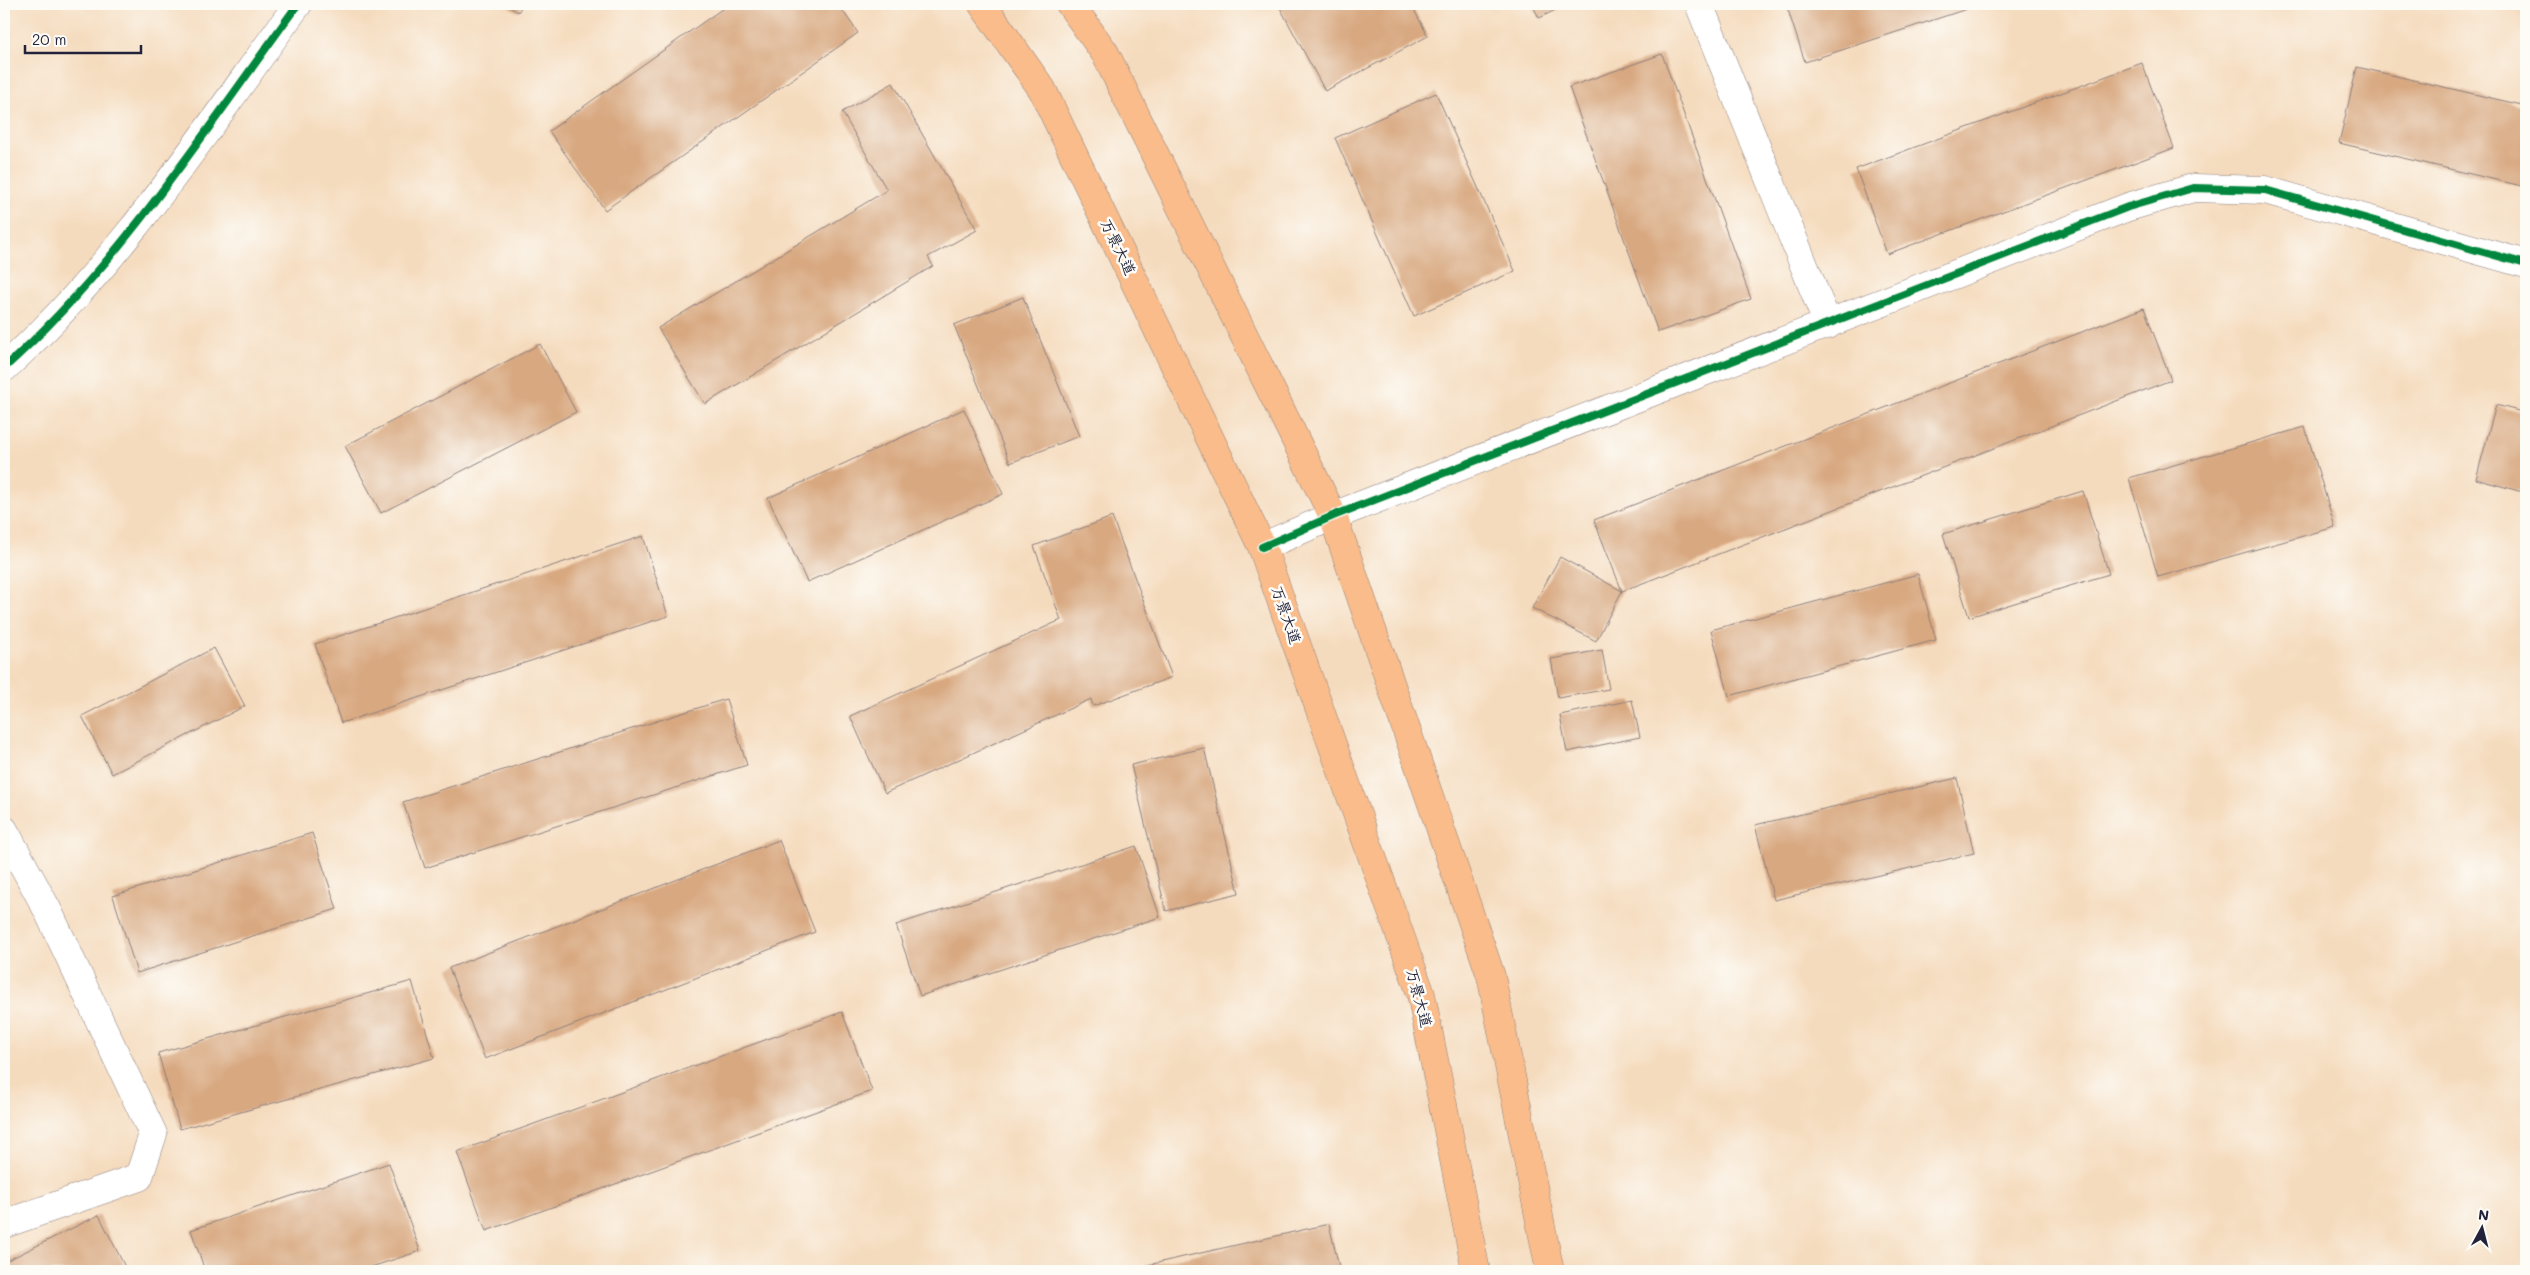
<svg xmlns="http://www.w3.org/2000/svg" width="2530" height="1275" viewBox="0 0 2530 1275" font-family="Mali,'LXGW WenKai TC',sans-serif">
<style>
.building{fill:#d8a880}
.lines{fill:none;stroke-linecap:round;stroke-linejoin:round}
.minor-casing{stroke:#8c7e7c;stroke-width:29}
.major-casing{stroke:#8c7e7c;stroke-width:29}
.minor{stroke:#fff;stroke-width:28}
.major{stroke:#f9bc8a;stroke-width:28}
.cycleway-casing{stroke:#fdfcf7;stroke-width:11}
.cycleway{stroke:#00873e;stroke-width:8}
.labels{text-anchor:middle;stroke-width:5;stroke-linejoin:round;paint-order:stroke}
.street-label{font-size:15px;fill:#22223b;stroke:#fdfcf7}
</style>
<rect width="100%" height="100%" fill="#fdfcf7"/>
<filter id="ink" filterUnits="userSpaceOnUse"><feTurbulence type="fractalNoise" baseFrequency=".02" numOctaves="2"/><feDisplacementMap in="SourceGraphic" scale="10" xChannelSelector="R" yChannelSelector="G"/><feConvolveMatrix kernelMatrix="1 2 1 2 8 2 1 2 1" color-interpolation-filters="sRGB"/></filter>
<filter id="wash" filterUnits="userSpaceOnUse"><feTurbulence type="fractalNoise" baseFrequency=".0096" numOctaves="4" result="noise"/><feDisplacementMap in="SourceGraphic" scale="20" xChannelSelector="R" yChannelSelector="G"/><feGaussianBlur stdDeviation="1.12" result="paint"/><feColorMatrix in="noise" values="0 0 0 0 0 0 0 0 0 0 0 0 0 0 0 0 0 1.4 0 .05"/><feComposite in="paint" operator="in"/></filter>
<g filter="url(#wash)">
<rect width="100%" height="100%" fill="#f5dbbe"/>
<g id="blocks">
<path class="building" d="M 504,4 L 523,4 L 518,12 Z
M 729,4 L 838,4 L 858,33 L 605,210 L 549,131 Z
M 1278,4 L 1411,4 L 1428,36 L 1325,91 Z
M 1532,4 L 1568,4 L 1539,18 Z
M 1796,4 L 1982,4 L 1805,62 L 1787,7 Z
M 1662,54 L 1751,299 L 1658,332 L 1569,87 Z
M 2142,63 L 2174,148 L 1887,254 L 1856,169 Z
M 2357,67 L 2526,106 L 2526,187 L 2339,143 Z
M 893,83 L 977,230 L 928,257 L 933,266 L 705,404 L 658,328 L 887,190 L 842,112 Z
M 1436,93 L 1515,271 L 1414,316 L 1335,138 Z
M 1023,297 L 1079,436 L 1010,463 L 954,325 Z
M 2144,308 L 2171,380 L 1622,591 L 1594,520 Z
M 540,344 L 576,412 L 381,513 L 345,446 Z
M 2496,405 L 2526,413 L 2526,493 L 2476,479 Z
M 964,409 L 1003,494 L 807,582 L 768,498 Z
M 2305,427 L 2335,527 L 2158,577 L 2129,478 Z
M 2083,491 L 2109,574 L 1969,617 L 1943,534 Z
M 1112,517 L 1172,677 L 1093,706 L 1091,699 L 885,793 L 850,716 L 1061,620 L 1034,546 Z
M 643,536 L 668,616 L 341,723 L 315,644 Z
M 1560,557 L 1622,591 L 1596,641 L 1532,608 Z
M 1918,574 L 1936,640 L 1729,696 L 1711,630 Z
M 214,648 L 245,706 L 112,774 L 82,716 Z
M 1602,650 L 1609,689 L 1558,698 L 1551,659 Z
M 726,699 L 747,765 L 425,868 L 403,802 Z
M 1632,700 L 1640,737 L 1567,752 L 1560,715 Z
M 1204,748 L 1239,893 L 1166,911 L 1131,765 Z
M 1957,778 L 1974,853 L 1774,900 L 1755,825 Z
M 312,833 L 337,909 L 137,973 L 113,896 Z
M 779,840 L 815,932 L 485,1059 L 449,968 Z
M 1136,846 L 1160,917 L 920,996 L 896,925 Z
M 412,981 L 434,1058 L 180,1129 L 158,1053 Z
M 842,1012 L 872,1091 L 486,1231 L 457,1152 Z
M 389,1163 L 420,1251 L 359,1271 L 205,1271 L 191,1230 Z
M 99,1215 L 127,1271 L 4,1271 L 4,1262 Z
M 1329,1224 L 1340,1271 L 1126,1271 L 1126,1270 Z"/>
</g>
</g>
<g filter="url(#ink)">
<use href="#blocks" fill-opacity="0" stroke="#8c7e7c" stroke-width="1"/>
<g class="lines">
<g class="minor-casing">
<path id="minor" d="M 1699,4 L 1828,325
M 4,368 C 119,265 207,128 298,4
M 1262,547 L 1333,516 L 2128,207 L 2193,188 L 2265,190 L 2526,264
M 4,830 L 47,909 L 153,1134 L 139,1177 L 4,1224"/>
</g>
<g class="major-casing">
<path id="major" d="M 982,4 L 1042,89 L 1262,547 L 1421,994 L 1476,1271
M 1070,4 L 1105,53 L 1333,516 L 1491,976 L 1550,1271"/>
</g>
<use href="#minor" class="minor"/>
<use href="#major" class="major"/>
<g class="cycleway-casing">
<path id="cycleway" d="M 4,368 C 119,265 207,128 298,4
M 1262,547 L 1333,516 L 2128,207 L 2193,188 L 2265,190 L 2526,264"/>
</g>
<use href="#cycleway" class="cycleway"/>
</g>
</g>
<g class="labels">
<g class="street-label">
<text transform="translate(1118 247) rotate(64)" y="5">万景大道</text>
<text transform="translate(1286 615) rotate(71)" y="5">万景大道</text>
<text transform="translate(1419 998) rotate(75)" y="5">万景大道</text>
</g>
</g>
<rect width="2530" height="1275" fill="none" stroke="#fdfcf7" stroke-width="20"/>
<g transform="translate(2482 1228) rotate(7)" stroke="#fdfcf7" stroke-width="4" paint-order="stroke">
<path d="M0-4L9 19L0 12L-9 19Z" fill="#22223b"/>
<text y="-8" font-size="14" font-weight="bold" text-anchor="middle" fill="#22223b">N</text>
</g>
<path d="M25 45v8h116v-8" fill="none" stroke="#22223b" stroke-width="2.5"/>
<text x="32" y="45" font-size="15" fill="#22223b" stroke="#fdfcf7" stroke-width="4" paint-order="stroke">20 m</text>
</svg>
